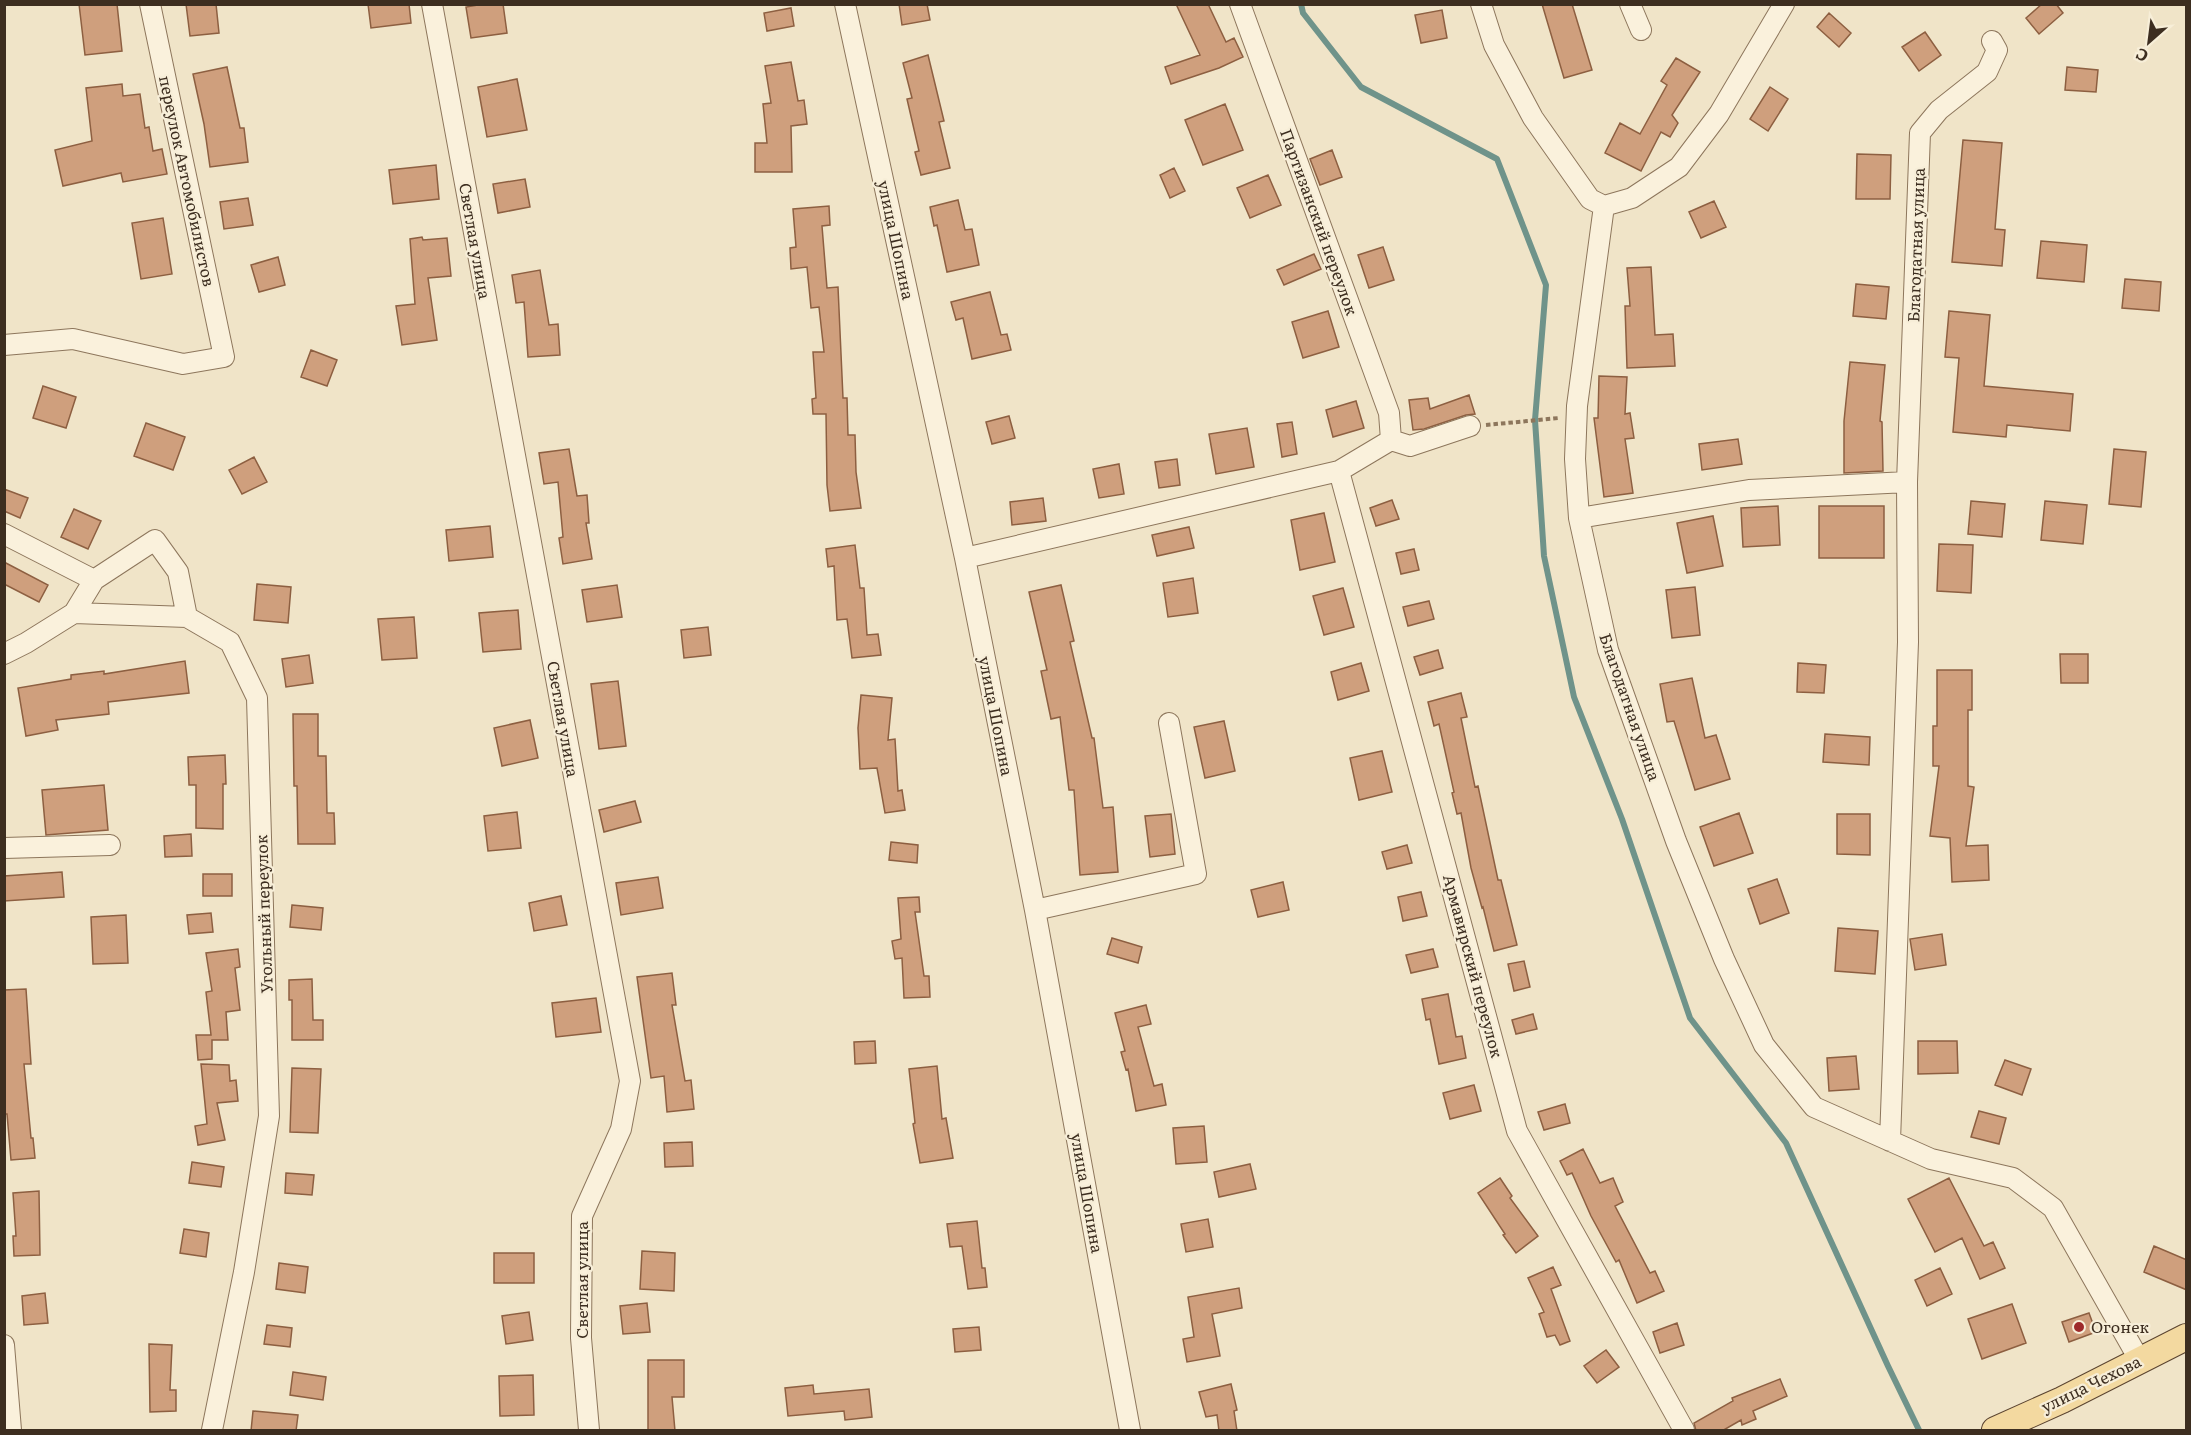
<svg xmlns="http://www.w3.org/2000/svg" width="2191" height="1435" viewBox="0 0 2191 1435" font-family="Literata,serif">
<style>
.lines{fill:none;stroke-linecap:round;stroke-linejoin:round}
.stream{stroke:#6f938a;stroke-width:6}
.building{fill:#cf9f7d;stroke:#8d5f41;stroke-width:1.5}
.minor-casing{stroke:#8d765c;stroke-width:22}
.major-casing{stroke:#5b4430;stroke-width:28}
.path{stroke:#8d765c;stroke-width:4;stroke-dasharray:4.5 3;stroke-linecap:butt}
.minor{stroke:#faf1dc;stroke-width:20}
.major{stroke:#f3d9a0;stroke-width:26}
.poi-dot{fill:#9e2a2b;stroke:#f7eed8;stroke-width:2}
.labels{text-anchor:middle;stroke-width:4.5;stroke-linejoin:round;paint-order:stroke}
.street-label{font-size:16px;fill:#3d2e20;stroke:#f7eed8}
.poi-label{font-size:16px;fill:#3d2e20;stroke:#f7eed8;text-anchor:start}
</style>
<rect width="100%" height="100%" fill="#f0e4c8"/>
<g class="lines">
<path class="stream" d="M 1301,4 L 1303,13 L 1361,87 L 1497,159 L 1546,285 L 1535,420 L 1544,556 L 1574,697 L 1622,819 L 1690,1018 L 1786,1143 L 1888,1366 L 1919,1430"/>
</g>
<path class="building" d="M 79,4 L 117,4 L 122,51 L 85,55 Z
M 186,4 L 216,4 L 219,33 L 190,36 Z
M 368,4 L 409,4 L 411,23 L 371,28 Z
M 484,4 L 503,4 L 507,33 L 471,38 L 466,7 Z
M 899,4 L 927,4 L 930,20 L 902,25 Z
M 1176,4 L 1208,4 L 1226,42 L 1234,38 L 1243,57 L 1219,68 L 1171,84 L 1165,67 L 1200,55 Z
M 1542,4 L 1572,4 L 1592,70 L 1564,78 Z
M 2042,4 L 2056,4 L 2063,13 L 2039,34 L 2026,18 Z
M 791,8 L 794,26 L 767,31 L 764,13 Z
M 1442,10 L 1447,38 L 1421,43 L 1415,15 Z
M 1829,13 L 1851,33 L 1839,47 L 1817,27 Z
M 1925,32 L 1941,55 L 1919,71 L 1902,47 Z
M 928,55 L 944,121 L 939,122 L 950,168 L 921,175 L 915,152 L 919,151 L 907,99 L 912,98 L 903,63 Z
M 1676,58 L 1700,72 L 1672,115 L 1678,123 L 1670,137 L 1661,132 L 1641,171 L 1605,153 L 1620,123 L 1640,134 L 1667,85 L 1661,81 Z
M 791,62 L 798,101 L 804,100 L 807,124 L 791,126 L 792,172 L 755,172 L 755,143 L 767,143 L 763,104 L 771,103 L 765,66 Z
M 227,67 L 240,128 L 244,128 L 248,162 L 210,167 L 204,124 L 193,74 Z
M 2067,67 L 2098,70 L 2096,92 L 2065,90 Z
M 517,79 L 527,130 L 487,137 L 478,87 Z
M 122,84 L 123,96 L 140,94 L 145,128 L 149,127 L 153,151 L 162,149 L 167,174 L 123,182 L 121,173 L 63,186 L 55,150 L 92,141 L 86,88 Z
M 1770,87 L 1788,99 L 1768,131 L 1750,119 Z
M 1225,104 L 1243,150 L 1203,165 L 1185,120 Z
M 1963,140 L 2002,143 L 1995,229 L 2005,230 L 2002,266 L 1952,262 Z
M 1332,150 L 1342,177 L 1320,185 L 1310,159 Z
M 1857,154 L 1891,155 L 1890,199 L 1856,199 Z
M 436,165 L 439,199 L 393,204 L 389,170 Z
M 1174,168 L 1185,191 L 1170,198 L 1160,175 Z
M 1268,175 L 1281,205 L 1250,218 L 1237,188 Z
M 525,179 L 530,207 L 498,213 L 493,184 Z
M 248,198 L 253,225 L 224,229 L 220,202 Z
M 958,200 L 965,230 L 972,229 L 979,265 L 947,272 L 937,225 L 934,226 L 930,207 Z
M 1714,201 L 1726,227 L 1701,238 L 1689,212 Z
M 829,206 L 830,225 L 822,226 L 827,288 L 838,287 L 843,398 L 847,398 L 848,435 L 855,435 L 856,472 L 861,508 L 830,511 L 827,485 L 826,414 L 813,414 L 812,399 L 816,398 L 813,352 L 824,352 L 819,307 L 811,308 L 807,267 L 791,269 L 790,248 L 796,247 L 793,209 Z
M 163,218 L 172,274 L 141,279 L 132,223 Z
M 422,237 L 423,240 L 447,238 L 451,276 L 428,278 L 437,340 L 402,345 L 396,306 L 415,304 L 410,239 Z
M 2041,241 L 2087,245 L 2084,282 L 2037,278 Z
M 1383,247 L 1394,280 L 1369,288 L 1358,255 Z
M 1314,254 L 1321,269 L 1284,285 L 1277,270 Z
M 278,257 L 285,285 L 259,292 L 251,265 Z
M 1651,267 L 1655,335 L 1673,334 L 1675,366 L 1627,368 L 1625,306 L 1630,306 L 1627,268 Z
M 540,270 L 549,325 L 558,324 L 560,355 L 528,357 L 524,302 L 516,303 L 512,275 Z
M 2125,279 L 2161,282 L 2159,311 L 2122,308 Z
M 1856,284 L 1889,287 L 1886,319 L 1853,316 Z
M 990,292 L 1001,335 L 1007,334 L 1011,350 L 972,359 L 963,318 L 956,320 L 951,302 Z
M 1328,311 L 1339,347 L 1303,358 L 1292,322 Z
M 1949,311 L 1990,315 L 1984,386 L 2073,394 L 2070,431 L 2007,425 L 2006,437 L 1953,432 L 1959,358 L 1945,357 Z
M 311,350 L 337,360 L 327,386 L 301,377 Z
M 1850,362 L 1885,365 L 1880,421 L 1882,422 L 1883,471 L 1844,473 L 1844,421 Z
M 1599,376 L 1627,377 L 1625,414 L 1630,413 L 1634,438 L 1625,439 L 1633,493 L 1604,497 L 1594,418 L 1598,418 Z
M 43,386 L 76,397 L 66,428 L 33,418 Z
M 1469,395 L 1475,414 L 1466,415 L 1424,429 L 1413,430 L 1409,400 L 1428,398 L 1430,409 Z
M 1356,401 L 1364,428 L 1333,437 L 1326,410 Z
M 1009,416 L 1015,438 L 992,444 L 986,422 Z
M 1292,422 L 1297,454 L 1282,457 L 1277,424 Z
M 146,423 L 185,437 L 173,470 L 134,456 Z
M 1247,428 L 1254,467 L 1216,474 L 1209,434 Z
M 1738,439 L 1742,464 L 1702,470 L 1699,444 Z
M 569,449 L 577,496 L 587,495 L 589,523 L 586,523 L 592,559 L 563,564 L 559,538 L 563,537 L 558,482 L 544,484 L 539,453 Z
M 2114,449 L 2146,452 L 2141,507 L 2109,504 Z
M 254,457 L 267,482 L 242,494 L 229,470 Z
M 1177,459 L 1180,485 L 1159,488 L 1155,462 Z
M 1119,464 L 1124,494 L 1099,498 L 1093,469 Z
M 4,489 L 28,498 L 20,518 L 4,511 Z
M 1043,498 L 1046,521 L 1012,525 L 1010,502 Z
M 1392,500 L 1399,519 L 1376,526 L 1370,508 Z
M 1971,501 L 2005,504 L 2002,537 L 1968,534 Z
M 2045,501 L 2087,505 L 2083,544 L 2041,540 Z
M 1778,506 L 1780,545 L 1743,547 L 1741,508 Z
M 1819,506 L 1884,506 L 1884,558 L 1819,558 Z
M 74,509 L 101,521 L 88,549 L 61,537 Z
M 1324,513 L 1335,562 L 1300,570 L 1291,520 Z
M 1713,516 L 1723,566 L 1687,573 L 1677,523 Z
M 490,526 L 493,557 L 449,561 L 446,530 Z
M 1189,527 L 1194,548 L 1157,556 L 1152,535 Z
M 1939,544 L 1973,545 L 1971,593 L 1937,591 Z
M 855,545 L 860,588 L 864,588 L 867,635 L 878,634 L 881,655 L 852,658 L 847,619 L 837,620 L 834,566 L 828,567 L 826,549 Z
M 1414,549 L 1419,570 L 1401,574 L 1396,553 Z
M 4,562 L 48,585 L 39,602 L 4,584 Z
M 1193,578 L 1198,613 L 1168,617 L 1163,583 Z
M 257,584 L 291,587 L 288,623 L 254,620 Z
M 617,585 L 622,617 L 587,622 L 582,590 Z
M 1061,585 L 1074,641 L 1070,642 L 1092,738 L 1094,738 L 1103,808 L 1113,807 L 1118,872 L 1080,875 L 1074,790 L 1069,790 L 1060,717 L 1051,719 L 1041,671 L 1047,670 L 1029,592 Z
M 1695,587 L 1700,635 L 1672,638 L 1666,590 Z
M 1343,588 L 1354,627 L 1324,635 L 1313,596 Z
M 1429,601 L 1434,619 L 1408,626 L 1403,607 Z
M 518,610 L 521,649 L 483,652 L 479,613 Z
M 414,617 L 417,658 L 382,660 L 378,619 Z
M 708,627 L 711,655 L 684,658 L 681,630 Z
M 1438,650 L 1443,668 L 1420,675 L 1414,657 Z
M 2060,654 L 2088,654 L 2088,683 L 2061,683 Z
M 309,655 L 313,683 L 286,687 L 282,659 Z
M 185,661 L 189,693 L 108,702 L 109,714 L 56,720 L 58,730 L 26,736 L 18,688 L 71,679 L 71,675 L 104,671 L 104,674 Z
M 1361,663 L 1369,691 L 1338,700 L 1331,672 Z
M 1798,663 L 1826,665 L 1824,693 L 1797,692 Z
M 1937,670 L 1972,670 L 1972,710 L 1968,710 L 1968,786 L 1974,787 L 1966,846 L 1988,845 L 1989,880 L 1952,882 L 1950,838 L 1930,836 L 1939,766 L 1933,766 L 1933,726 L 1937,726 Z
M 1692,678 L 1705,738 L 1716,735 L 1730,779 L 1695,790 L 1674,721 L 1667,722 L 1660,684 Z
M 618,681 L 626,746 L 599,749 L 591,684 Z
M 1461,693 L 1467,717 L 1461,718 L 1475,787 L 1478,786 L 1498,880 L 1501,880 L 1517,945 L 1494,951 L 1483,907 L 1482,908 L 1471,868 L 1461,813 L 1457,814 L 1452,793 L 1454,792 L 1439,724 L 1434,726 L 1428,702 Z
M 861,695 L 892,698 L 888,740 L 895,739 L 898,791 L 902,790 L 905,810 L 885,813 L 877,768 L 860,769 L 858,728 Z
M 293,714 L 318,714 L 318,756 L 326,756 L 327,813 L 334,813 L 335,844 L 298,844 L 297,786 L 294,786 Z
M 530,720 L 538,758 L 502,766 L 494,728 Z
M 1224,721 L 1235,771 L 1205,778 L 1194,727 Z
M 1825,734 L 1870,737 L 1869,765 L 1823,762 Z
M 1382,751 L 1392,792 L 1359,800 L 1350,758 Z
M 225,755 L 226,784 L 223,784 L 223,829 L 196,828 L 196,785 L 189,785 L 188,757 Z
M 104,785 L 108,830 L 46,835 L 42,790 Z
M 635,801 L 641,822 L 604,832 L 599,810 Z
M 517,812 L 521,848 L 488,851 L 484,816 Z
M 1739,813 L 1753,853 L 1714,866 L 1700,827 Z
M 1171,814 L 1175,854 L 1150,857 L 1145,816 Z
M 1837,814 L 1870,814 L 1870,855 L 1837,854 Z
M 191,834 L 192,856 L 165,857 L 164,836 Z
M 891,842 L 918,845 L 917,863 L 889,860 Z
M 1407,845 L 1412,863 L 1387,869 L 1382,852 Z
M 62,872 L 64,897 L 4,901 L 4,876 Z
M 203,874 L 232,874 L 232,896 L 203,896 Z
M 658,877 L 663,908 L 621,915 L 616,883 Z
M 1777,879 L 1789,913 L 1760,924 L 1748,889 Z
M 1283,882 L 1289,910 L 1258,917 L 1251,890 Z
M 1421,892 L 1427,916 L 1403,921 L 1398,897 Z
M 561,896 L 567,925 L 534,931 L 529,903 Z
M 919,897 L 920,912 L 915,912 L 924,976 L 929,976 L 930,997 L 904,998 L 902,958 L 895,959 L 892,941 L 901,939 L 898,898 Z
M 292,905 L 323,908 L 321,930 L 290,927 Z
M 211,913 L 213,932 L 189,934 L 187,915 Z
M 126,915 L 128,963 L 93,964 L 91,917 Z
M 1838,928 L 1878,931 L 1875,974 L 1835,971 Z
M 1942,934 L 1946,965 L 1915,970 L 1910,939 Z
M 1112,938 L 1142,947 L 1138,963 L 1107,954 Z
M 238,949 L 240,967 L 235,968 L 240,1010 L 226,1012 L 228,1040 L 212,1040 L 212,1059 L 198,1060 L 196,1035 L 211,1035 L 206,992 L 212,991 L 206,953 Z
M 1433,949 L 1438,967 L 1411,973 L 1406,955 Z
M 1524,961 L 1530,987 L 1514,991 L 1508,964 Z
M 672,973 L 676,1005 L 672,1005 L 685,1081 L 691,1080 L 694,1109 L 667,1112 L 664,1076 L 651,1078 L 637,977 Z
M 312,979 L 313,1020 L 323,1020 L 323,1040 L 292,1040 L 292,1000 L 289,1000 L 289,980 Z
M 26,989 L 31,1064 L 24,1064 L 31,1138 L 33,1138 L 35,1158 L 11,1160 L 7,1114 L 4,1114 L 4,990 Z
M 1448,994 L 1456,1037 L 1462,1036 L 1466,1058 L 1439,1064 L 1430,1019 L 1426,1020 L 1422,999 Z
M 596,998 L 601,1032 L 556,1037 L 552,1003 Z
M 1146,1005 L 1151,1024 L 1138,1027 L 1154,1086 L 1162,1084 L 1166,1105 L 1136,1111 L 1128,1069 L 1126,1070 L 1121,1052 L 1125,1051 L 1115,1013 Z
M 1533,1014 L 1537,1029 L 1516,1034 L 1512,1020 Z
M 875,1041 L 876,1063 L 855,1064 L 854,1042 Z
M 1918,1041 L 1957,1041 L 1958,1073 L 1918,1074 Z
M 1856,1056 L 1859,1089 L 1829,1091 L 1827,1058 Z
M 2005,1060 L 2031,1069 L 2022,1095 L 1995,1085 Z
M 201,1064 L 229,1065 L 230,1081 L 236,1080 L 238,1101 L 217,1103 L 225,1140 L 198,1145 L 195,1126 L 207,1124 Z
M 937,1066 L 942,1119 L 946,1118 L 953,1158 L 920,1163 L 913,1124 L 915,1123 L 909,1069 Z
M 292,1068 L 321,1069 L 318,1133 L 290,1132 Z
M 1474,1085 L 1481,1111 L 1450,1119 L 1443,1093 Z
M 1565,1104 L 1570,1123 L 1544,1130 L 1538,1112 Z
M 1979,1111 L 2006,1118 L 1999,1144 L 1971,1137 Z
M 1204,1126 L 1207,1162 L 1176,1164 L 1173,1128 Z
M 692,1142 L 693,1166 L 665,1167 L 664,1143 Z
M 1583,1149 L 1600,1183 L 1613,1178 L 1623,1202 L 1615,1206 L 1650,1273 L 1655,1271 L 1664,1291 L 1637,1303 L 1619,1260 L 1616,1262 L 1591,1216 L 1572,1173 L 1567,1175 L 1560,1161 Z
M 192,1162 L 224,1167 L 221,1187 L 189,1183 Z
M 1250,1164 L 1256,1189 L 1219,1197 L 1214,1172 Z
M 286,1173 L 314,1175 L 312,1195 L 285,1193 Z
M 1500,1178 L 1512,1196 L 1510,1198 L 1538,1236 L 1516,1253 L 1503,1235 L 1505,1234 L 1478,1193 Z
M 1949,1178 L 1984,1246 L 1993,1242 L 2005,1268 L 1980,1279 L 1962,1238 L 1935,1252 L 1908,1199 Z
M 39,1191 L 40,1255 L 14,1256 L 13,1236 L 16,1236 L 13,1193 Z
M 1208,1219 L 1213,1247 L 1186,1252 L 1181,1224 Z
M 977,1221 L 982,1268 L 985,1268 L 987,1287 L 968,1289 L 962,1246 L 950,1247 L 947,1224 Z
M 184,1229 L 209,1233 L 206,1257 L 180,1253 Z
M 2154,1246 L 2187,1260 L 2187,1290 L 2144,1272 Z
M 642,1251 L 675,1253 L 674,1291 L 640,1289 Z
M 494,1253 L 534,1253 L 534,1283 L 494,1283 Z
M 279,1263 L 308,1267 L 305,1293 L 276,1289 Z
M 1553,1267 L 1561,1285 L 1551,1289 L 1570,1341 L 1560,1345 L 1555,1335 L 1547,1337 L 1539,1314 L 1544,1312 L 1528,1278 Z
M 1940,1268 L 1952,1294 L 1927,1306 L 1915,1280 Z
M 1239,1288 L 1242,1308 L 1212,1314 L 1220,1356 L 1187,1362 L 1183,1339 L 1194,1337 L 1188,1297 Z
M 45,1293 L 48,1323 L 24,1325 L 22,1296 Z
M 647,1303 L 650,1332 L 623,1334 L 620,1306 Z
M 2012,1304 L 2026,1343 L 1982,1359 L 1968,1319 Z
M 529,1312 L 533,1340 L 506,1344 L 502,1316 Z
M 2089,1313 L 2096,1332 L 2069,1342 L 2062,1322 Z
M 1677,1323 L 1684,1345 L 1660,1353 L 1653,1332 Z
M 267,1325 L 292,1328 L 290,1347 L 264,1344 Z
M 979,1327 L 981,1350 L 955,1352 L 953,1329 Z
M 149,1344 L 172,1345 L 170,1390 L 176,1390 L 176,1411 L 150,1412 Z
M 1606,1350 L 1619,1367 L 1597,1383 L 1584,1366 Z
M 648,1360 L 684,1360 L 684,1397 L 672,1397 L 675,1431 L 648,1431 Z
M 293,1372 L 326,1377 L 323,1400 L 290,1395 Z
M 533,1375 L 534,1415 L 500,1416 L 499,1376 Z
M 1780,1379 L 1787,1396 L 1753,1411 L 1756,1419 L 1742,1425 L 1741,1420 L 1722,1431 L 1696,1431 L 1694,1423 L 1733,1401 L 1732,1398 Z
M 1231,1384 L 1237,1410 L 1234,1411 L 1237,1431 L 1219,1431 L 1217,1415 L 1206,1417 L 1199,1392 Z
M 813,1385 L 814,1394 L 869,1389 L 872,1417 L 845,1420 L 844,1411 L 788,1416 L 785,1388 Z
M 253,1411 L 298,1415 L 296,1431 L 251,1431 Z"/>
<g class="lines">
<g class="minor-casing">
<path id="minor" d="M 432,4 L 630,1081 L 621,1129 L 582,1216 L 581,1338 L 589,1430
M 845,4 L 965,558 L 1035,910 L 1130,1430
M 1240,4 L 1389,413 L 1391,440
M 1481,4 L 1494,45 L 1533,118 L 1590,199 L 1604,206 L 1632,198 L 1679,167 L 1719,114 L 1784,4
M 1630,4 L 1641,30
M 1604,206 L 1577,406 L 1575,459 L 1579,518 L 1608,650 L 1676,841 L 1724,959 L 1764,1045 L 1814,1107 L 1931,1159 L 2013,1178 L 2053,1208 L 2140,1361
M 4,345 L 73,339 L 183,364 L 224,357 L 150,4
M 1339,471 L 1517,1131 L 1684,1430
M 1579,518 L 1749,490 L 1907,482
M 4,534 L 94,580 L 74,613
M 965,558 L 1339,471 L 1391,440 L 1410,446 L 1470,426
M 94,580 L 155,540 L 178,572 L 187,617
M 4,654 L 26,643 L 74,613 L 187,617 L 230,642 L 257,698 L 269,1116 L 244,1272 L 212,1430
M 4,848 L 110,845
M 1035,910 L 1196,874 L 1169,723
M 1890,1141 L 1908,642 L 1907,482 L 1920,133 L 1939,110 L 1987,72 L 1997,50 L 1992,41
M 4,1345 L 11,1430"/>
</g>
<g class="major-casing">
<path id="major" d="M 1995,1430 L 2062,1400 L 2186,1337"/>
</g>
<path class="path" d="M 1486,425 L 1559,418"/>
<use href="#minor" class="minor"/>
<use href="#major" class="major"/>
</g>
<circle class="poi-dot" cx="2079" cy="1327" r="6"/>
<g class="labels">
<g class="street-label">
<text transform="translate(187 181) rotate(78)" y="6">переулок Автомобилистов</text>
<text transform="translate(1319 222) rotate(70)" y="6">Партизанский переулок</text>
<text transform="translate(896 240) rotate(78)" y="6">улица Шопина</text>
<text transform="translate(475 241) rotate(80)" y="6">Светлая улица</text>
<text transform="translate(1916 245) rotate(-88)" y="6">Благодатная улица</text>
<text transform="translate(1630 707) rotate(71)" y="6">Благодатная улица</text>
<text transform="translate(996 716) rotate(79)" y="6">улица Шопина</text>
<text transform="translate(563 719) rotate(80)" y="6">Светлая улица</text>
<text transform="translate(264 914) rotate(-92)" y="6">Угольный переулок</text>
<text transform="translate(1473 966) rotate(75)" y="6">Армавирский переулок</text>
<text transform="translate(1087 1193) rotate(80)" y="6">улица Шопина</text>
<text transform="translate(582 1280) rotate(-90)" y="6">Светлая улица</text>
<text transform="translate(2091 1384) rotate(-26)" y="6">улица Чехова</text>
</g>
<g class="poi-label">
<text x="2091" y="1333">Огонек</text>
</g>
</g>
<rect width="2191" height="1435" fill="none" stroke="#3d2e20" stroke-width="12"/>
<g transform="translate(2149 42) rotate(208)" stroke="#f7eed8" stroke-width="4.5" paint-order="stroke">
<path d="M0-4.5L10 22L0 15L-10 22Z" fill="#3d2e20"/>
<text y="-9" font-size="16" font-weight="bold" text-anchor="middle" fill="#3d2e20">С</text>
</g>
</svg>
